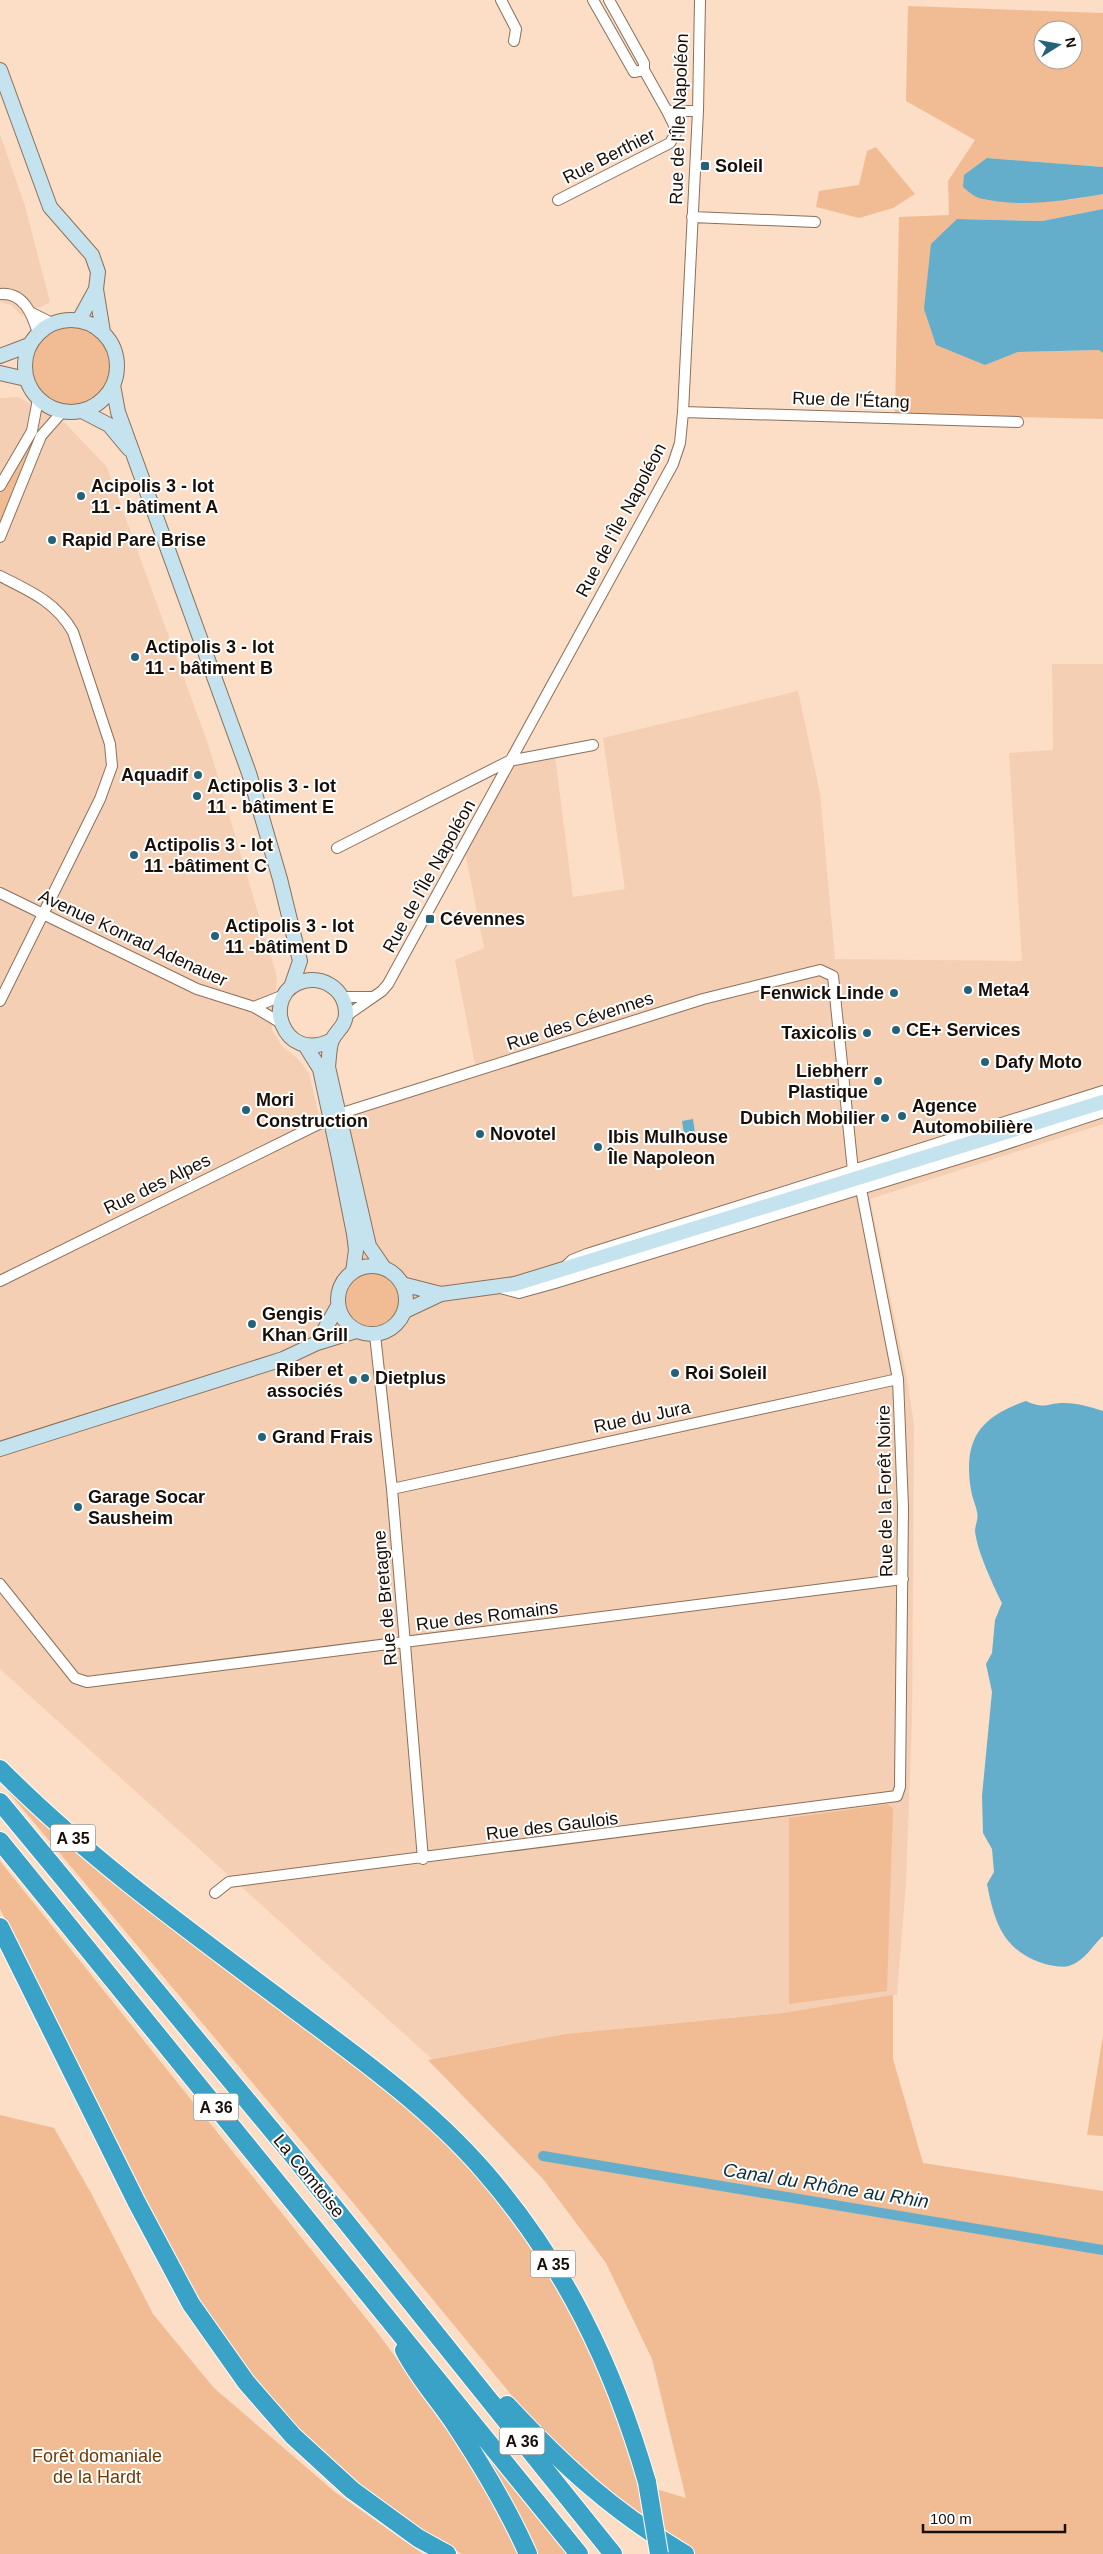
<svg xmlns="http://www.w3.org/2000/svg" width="1103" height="2554" viewBox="0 0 1103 2554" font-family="Arial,sans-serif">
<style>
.built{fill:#f4cfb3}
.green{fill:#f1bc93;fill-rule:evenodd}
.water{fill:#64aecb}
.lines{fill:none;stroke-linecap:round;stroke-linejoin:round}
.canal{stroke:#64aecb;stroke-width:10}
.street-casing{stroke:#8b705b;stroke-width:12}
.secondary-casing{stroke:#8b705b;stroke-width:16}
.highway-casing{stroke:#fff;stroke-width:20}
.street{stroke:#fff;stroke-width:10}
.secondary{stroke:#c4e3ee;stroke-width:14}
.highway{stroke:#3ba2c7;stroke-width:18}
.highway-bridge-casing{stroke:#fff;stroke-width:20;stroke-linecap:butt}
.highway-bridge{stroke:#3ba2c7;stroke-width:18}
.poi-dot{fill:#246278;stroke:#fff;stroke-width:2}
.labels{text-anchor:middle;stroke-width:4;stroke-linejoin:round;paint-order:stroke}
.shield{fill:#fff;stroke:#5e5651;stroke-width:1}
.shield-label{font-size:16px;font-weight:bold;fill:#190e07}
.street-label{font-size:18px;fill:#190e07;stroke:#fff}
.poi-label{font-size:18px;font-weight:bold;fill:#190e07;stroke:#fff;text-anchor:start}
.park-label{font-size:18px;fill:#6c3a05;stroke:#fff}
.water-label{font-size:19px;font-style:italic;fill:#0d303d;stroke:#fff}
</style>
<rect width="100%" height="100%" fill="#fcddc6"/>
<path class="built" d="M 0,134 L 25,206 L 50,302 L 22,316 L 11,305 L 0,302 Z
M 18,397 L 64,422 L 107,467 L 208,744 L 277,977 L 272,1030 L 282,1046 L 298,1059 L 309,1073 L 319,1116 L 475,1064 L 455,960 L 484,948 L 465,852 L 514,765 L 555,756 L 573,897 L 625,889 L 603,738 L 798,691 L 820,793 L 835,959 L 1022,961 L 1009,753 L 1053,750 L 1052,664 L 1103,664 L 1103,1124 L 870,1199 L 907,1378 L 914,1425 L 912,1721 L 906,1883 L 897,1995 L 783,2013 L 565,2034 L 432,2059 L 0,1669 L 0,398 Z"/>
<path class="green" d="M 908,6 L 1103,13 L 1103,167 L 987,158 L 1069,200 L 1103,194 L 1103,209 L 1042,221 L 957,219 L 985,365 L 1018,352 L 1099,350 L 1103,353 L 1103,419 L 895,414 L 899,217 L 949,215 L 948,181 L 975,140 L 906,101 ZM 1043,30 L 1073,30 L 1073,60 L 1043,60 Z
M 876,147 L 915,194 L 893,208 L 859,218 L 816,207 L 819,191 L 859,185 L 867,151 Z
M29 365a42 42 0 1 1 84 0a42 42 0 1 1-84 0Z
M 33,436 L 37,437 L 0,526 L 0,494 Z
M346 1299a27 27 0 1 1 54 0a27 27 0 1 1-54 0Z
M 0,1774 L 392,2090 L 479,2172 L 547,2264 L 602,2366 L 639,2477 L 647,2516 L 626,2506 L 532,2420 L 350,2199 L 0,1782 Z
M 888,1804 L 893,1809 L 887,1991 L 789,2004 L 789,1818 Z
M 0,1861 L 377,2332 L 442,2420 L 503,2520 L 519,2554 L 462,2554 L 424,2532 L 359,2485 L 298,2428 L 253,2378 L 199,2300 L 143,2198 L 0,1909 Z
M 893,1995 L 893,2059 L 923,2163 L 1103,2191 L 1103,2554 L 667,2554 L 656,2489 L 686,2498 L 652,2359 L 606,2263 L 543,2179 L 428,2060 L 565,2034 L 783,2013 Z
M 1103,2035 L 1103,2136 L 1087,2135 Z
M 0,2115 L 54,2128 L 91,2193 L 153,2314 L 214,2388 L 335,2492 L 423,2554 L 0,2554 Z
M 464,2425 L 568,2554 L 534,2554 Z"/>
<path class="water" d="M 987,158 L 1103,167 L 1103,194 C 1064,201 1018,208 979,198 C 973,196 968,191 963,187 L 964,175 Z
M 1103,209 L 1103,353 L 1099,350 L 1018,352 L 985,365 L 936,345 L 924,309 L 931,244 L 957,219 L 1042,221 Z
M 693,1119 L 696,1140 L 685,1141 L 682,1121 Z
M 1026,1401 C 1046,1410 1046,1403 1064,1403 C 1078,1403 1090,1407 1103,1411 L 1103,1936 C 1091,1947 1086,1960 1069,1966 C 1061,1968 1047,1965 1039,1962 C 1002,1948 994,1920 987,1884 L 994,1872 L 992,1849 L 983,1833 L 982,1796 L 992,1692 L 986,1664 L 992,1653 L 995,1620 L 1002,1603 C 993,1585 977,1551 975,1531 C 975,1525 979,1518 977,1512 C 976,1505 972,1498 971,1490 C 963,1440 979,1417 1026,1401 Z"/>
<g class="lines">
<path class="canal" d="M 543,2156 L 1103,2250"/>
<g class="street-casing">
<path id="street" d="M 501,0 L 516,29 L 514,41
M 593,0 L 634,72 L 644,70
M 609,0 L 644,63 L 644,70 L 667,111 L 698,111
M 558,200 L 670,143 L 677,131 L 667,111
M 692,217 L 815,222
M 0,294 C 24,292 32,314 38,333
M 32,313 L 52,323
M 683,412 L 1018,422
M 0,486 L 32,431 L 38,399
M 0,537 L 41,436 L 63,411
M 0,576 C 30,591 56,602 73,632 L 110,744 L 112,766 L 100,799 L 0,1001
M 337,848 L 509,761 L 593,745
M 0,893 L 197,989 L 254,1007 L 281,1023
M 342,997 L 373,997
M 254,1007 L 284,995
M 346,1016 L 382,991 L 388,984 L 673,464 L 680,443 L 683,412 L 698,111 L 700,0
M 567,1265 L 572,1260 L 587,1254 L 1103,1091
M 0,1281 L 339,1114 L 703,999 L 820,970 L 833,976 L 853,1171
M 500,1288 L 519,1293 L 555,1283 L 997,1147 L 1103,1112
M 375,1335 L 392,1489 L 423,1859
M 392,1489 L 898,1379
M 0,1584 L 75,1678 L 87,1682 L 903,1579
M 215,1893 L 229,1882 L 897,1796 L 900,1787 L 903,1507 L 898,1379 L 861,1189"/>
</g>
<g class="secondary-casing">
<path id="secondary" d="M 0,70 L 50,207 L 92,255 L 98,272 L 96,289 L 103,332
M25 366a46 46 0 1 1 92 0a46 46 0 1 1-92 0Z
M 79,320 L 96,289
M 0,356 L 29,345
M 0,373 L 26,379
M 113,385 L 118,412 L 249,773 L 280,879 L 300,961 L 291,987
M 82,411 L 109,425 L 129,449
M 332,1040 C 282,1066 259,992 304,981 C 313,979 322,980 330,985 C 340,991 346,1002 346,1014 C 345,1027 337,1030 332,1040 C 329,1047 329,1059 328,1067 L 369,1246 L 384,1268
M 305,1045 L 320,1069 L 339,1158 L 354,1234 L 356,1250 L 353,1272
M338 1300a34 34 0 1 1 68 0a34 34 0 1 1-68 0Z
M 402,1284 L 441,1294 L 515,1284 L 1103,1102
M 405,1311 L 441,1294
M 317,1343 L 338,1306
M 0,1449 L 283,1359 L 317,1343 L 356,1331"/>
</g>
<g class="highway-casing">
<path id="highway" d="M 0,1769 C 88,1858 191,1932 291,2007 C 358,2057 428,2107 483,2170 C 564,2263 613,2365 647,2482
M 0,1802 L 294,2157 L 613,2554
M 0,1841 L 579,2554
M 0,1927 L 137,2203 L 191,2304 L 246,2382 L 293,2436 L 352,2490 L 418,2538 L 447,2554
M 404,2350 C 418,2378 439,2400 456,2426 C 483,2467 508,2509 528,2554
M 507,2405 C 564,2466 612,2511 685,2554"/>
</g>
<use href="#street" class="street"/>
<use href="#secondary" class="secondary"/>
<use href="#highway" class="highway"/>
<g class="highway-bridge-casing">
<path id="highway-bridge" d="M 647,2482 L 659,2554"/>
</g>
<use href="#highway-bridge" class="highway-bridge"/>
</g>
<g class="poi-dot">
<rect x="700" y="161" width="10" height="10" rx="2.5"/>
<circle cx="81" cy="496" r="5"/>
<circle cx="52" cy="540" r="5"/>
<circle cx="135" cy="657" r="5"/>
<circle cx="198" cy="775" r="5"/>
<circle cx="197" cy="796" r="5"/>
<circle cx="134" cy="855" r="5"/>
<rect x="425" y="914" width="10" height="10" rx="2.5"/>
<circle cx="215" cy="936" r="5"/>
<circle cx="968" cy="990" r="5"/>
<circle cx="894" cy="993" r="5"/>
<circle cx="896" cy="1030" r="5"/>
<circle cx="867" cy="1033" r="5"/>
<circle cx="985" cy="1062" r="5"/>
<circle cx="878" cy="1081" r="5"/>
<circle cx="246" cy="1110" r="5"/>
<circle cx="902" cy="1116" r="5"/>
<circle cx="885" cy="1118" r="5"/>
<circle cx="480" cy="1134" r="5"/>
<circle cx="598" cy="1147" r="5"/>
<circle cx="252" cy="1324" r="5"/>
<circle cx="675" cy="1373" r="5"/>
<circle cx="365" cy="1378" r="5"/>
<circle cx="353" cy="1380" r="5"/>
<circle cx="262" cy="1437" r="5"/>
<circle cx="78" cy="1507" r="5"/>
</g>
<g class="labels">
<g class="shield">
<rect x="50.5" y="1824.5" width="45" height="27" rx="4"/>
<rect x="193.5" y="2093.5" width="45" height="27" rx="4"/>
<rect x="530.5" y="2250.5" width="45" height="27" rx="4"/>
<rect x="499.5" y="2427.5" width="45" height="27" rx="4"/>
</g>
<g class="shield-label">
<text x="73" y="1844">A 35</text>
<text x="216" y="2113">A 36</text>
<text x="553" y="2270">A 35</text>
<text x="522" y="2447">A 36</text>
</g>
<g class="street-label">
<text transform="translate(679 119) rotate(-88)" y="6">Rue de l'Île Napoléon</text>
<text transform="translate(609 156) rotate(-27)" y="6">Rue Berthier</text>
<text transform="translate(851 400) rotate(2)" y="6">Rue de l'Étang</text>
<text transform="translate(621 520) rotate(-62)" y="6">Rue de l'Île Napoléon</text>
<text transform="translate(429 876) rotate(-61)" y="6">Rue de l'Île Napoléon</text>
<text transform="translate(133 938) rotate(25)" y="6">Avenue Konrad Adenauer</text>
<text transform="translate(580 1021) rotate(-18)" y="6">Rue des Cévennes</text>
<text transform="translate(157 1184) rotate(-26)" y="6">Rue des Alpes</text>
<text transform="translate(642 1417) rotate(-12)" y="6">Rue du Jura</text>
<text transform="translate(885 1491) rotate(-91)" y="6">Rue de la Forêt Noire</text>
<text transform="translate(385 1598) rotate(-95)" y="6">Rue de Bretagne</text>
<text transform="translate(487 1616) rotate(-7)" y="6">Rue des Romains</text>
<text transform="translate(552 1826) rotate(-7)" y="6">Rue des Gaulois</text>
<text transform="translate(309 2176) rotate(51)" y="6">La Comtoise</text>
</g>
<g class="poi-label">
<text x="715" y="172">Soleil</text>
<text x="91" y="492">Acipolis 3 - lot<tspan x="91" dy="21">11 - bâtiment A</tspan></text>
<text x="62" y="546">Rapid Pare Brise</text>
<text x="145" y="653">Actipolis 3 - lot<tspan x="145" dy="21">11 - bâtiment B</tspan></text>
<text x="188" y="781" text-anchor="end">Aquadif</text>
<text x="207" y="792">Actipolis 3 - lot<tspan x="207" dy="21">11 - bâtiment E</tspan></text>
<text x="144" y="851">Actipolis 3 - lot<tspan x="144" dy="21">11 -bâtiment C</tspan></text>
<text x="440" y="925">Cévennes</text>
<text x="225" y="932">Actipolis 3 - lot<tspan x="225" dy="21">11 -bâtiment D</tspan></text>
<text x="978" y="996">Meta4</text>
<text x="884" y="999" text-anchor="end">Fenwick Linde</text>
<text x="906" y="1036">CE+ Services</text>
<text x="857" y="1039" text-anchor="end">Taxicolis</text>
<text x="995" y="1068">Dafy Moto</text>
<text x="868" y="1077" text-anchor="end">Liebherr<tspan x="868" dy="21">Plastique</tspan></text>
<text x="256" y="1106">Mori<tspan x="256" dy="21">Construction</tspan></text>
<text x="912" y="1112">Agence<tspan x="912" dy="21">Automobilière</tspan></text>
<text x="875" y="1124" text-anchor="end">Dubich Mobilier</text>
<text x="490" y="1140">Novotel</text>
<text x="608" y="1143">Ibis Mulhouse<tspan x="608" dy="21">Île Napoleon</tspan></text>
<text x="262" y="1320">Gengis<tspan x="262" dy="21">Khan Grill</tspan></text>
<text x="343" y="1376" text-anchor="end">Riber et<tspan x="343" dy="21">associés</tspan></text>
<text x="685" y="1379">Roi Soleil</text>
<text x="375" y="1384">Dietplus</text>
<text x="272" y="1443">Grand Frais</text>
<text x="88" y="1503">Garage Socar<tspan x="88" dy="21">Sausheim</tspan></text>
</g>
<g class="park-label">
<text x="97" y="2462">Forêt domaniale<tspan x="97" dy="21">de la Hardt</tspan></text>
</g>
<g class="water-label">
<text transform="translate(826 2185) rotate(9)" y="7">Canal du Rhône au Rhin</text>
</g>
</g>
<g transform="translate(1058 45) rotate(79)"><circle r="24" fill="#ffffff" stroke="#a39f9c"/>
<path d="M0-4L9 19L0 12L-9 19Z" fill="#246278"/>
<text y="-8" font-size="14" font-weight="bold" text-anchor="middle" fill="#190e07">N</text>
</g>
<path d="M923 2524v8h142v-8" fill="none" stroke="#190e07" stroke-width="2.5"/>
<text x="930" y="2524" font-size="15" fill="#190e07" stroke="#ffffff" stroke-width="4" paint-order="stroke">100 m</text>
</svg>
